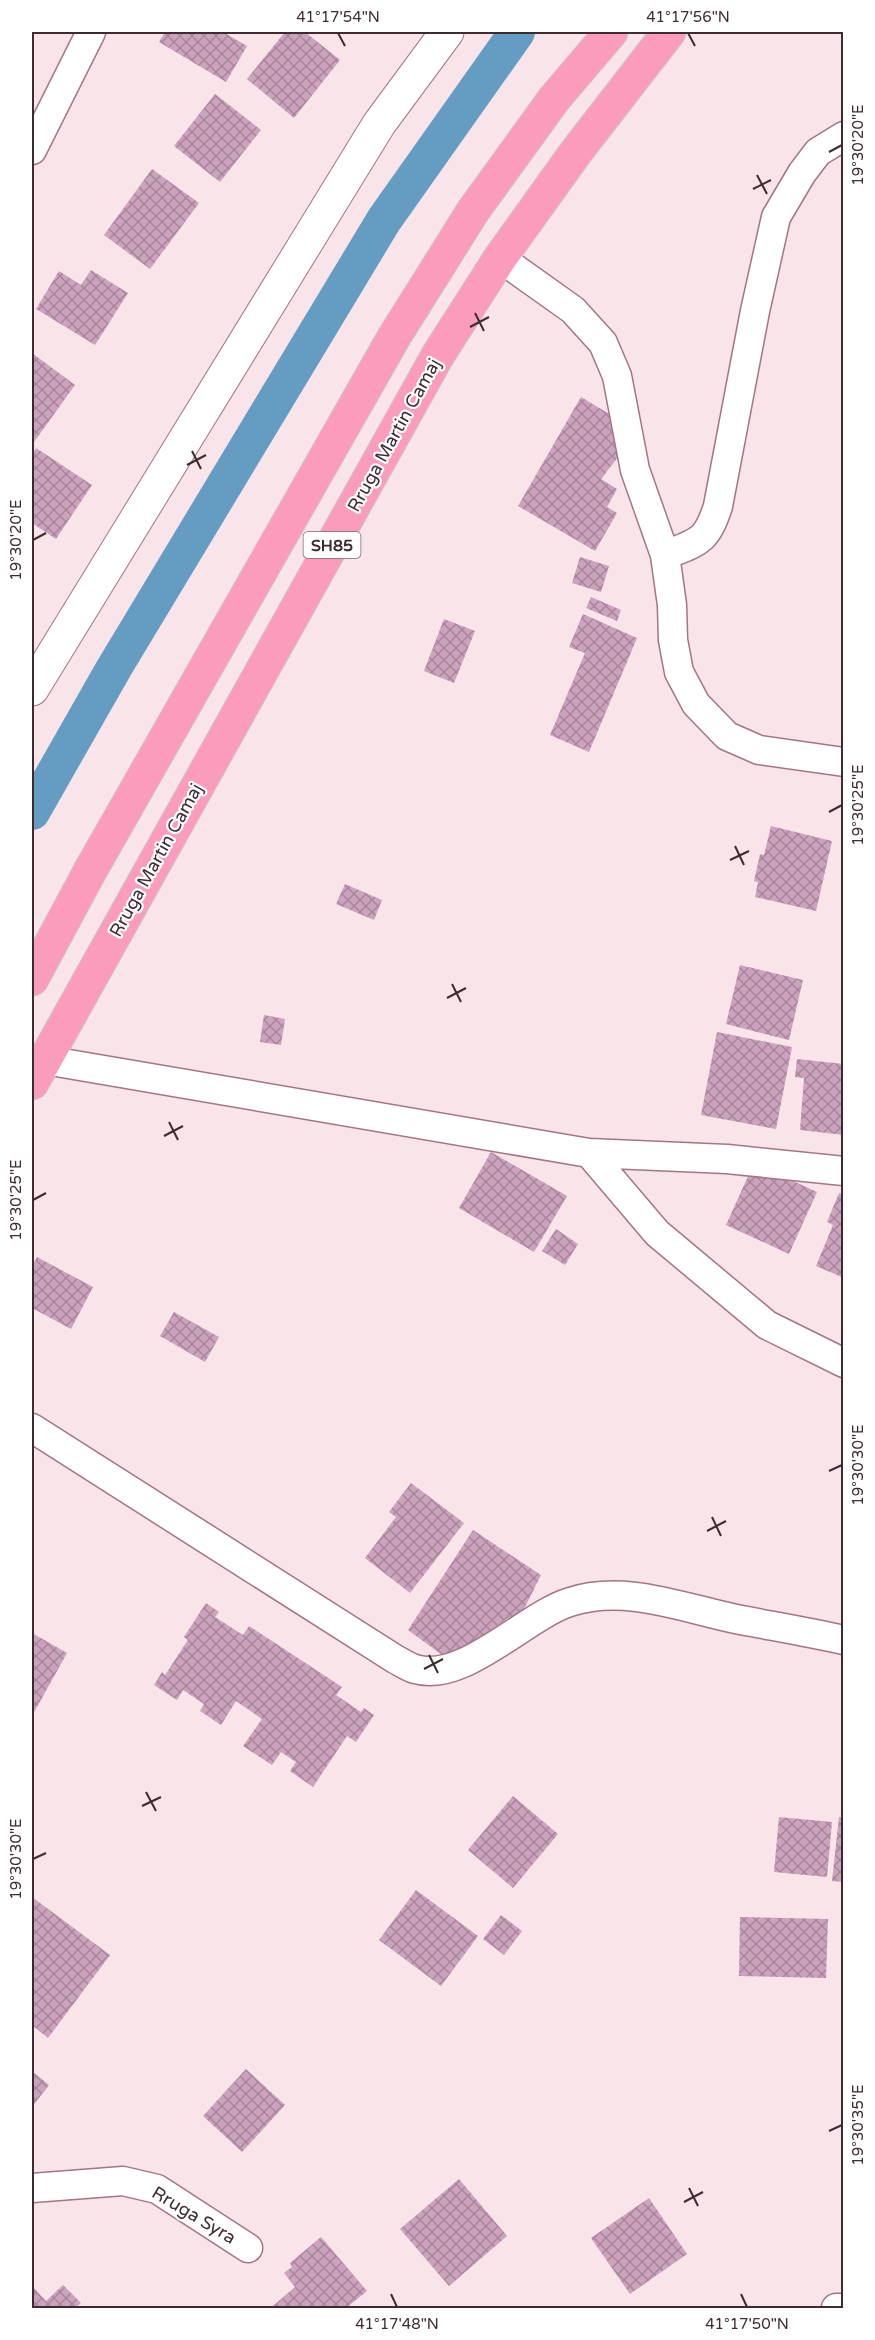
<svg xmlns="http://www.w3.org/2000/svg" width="875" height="2340" viewBox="0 0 875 2340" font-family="'Varela Round',sans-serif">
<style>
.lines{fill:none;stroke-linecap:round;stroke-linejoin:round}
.canal{stroke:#659cc2;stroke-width:36}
.building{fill:url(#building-cross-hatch)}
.minor-casing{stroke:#a37683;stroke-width:31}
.tertiary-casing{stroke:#a37683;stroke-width:35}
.trunk-casing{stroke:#cdc8c9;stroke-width:35}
.minor{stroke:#fff;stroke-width:28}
.tertiary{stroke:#fff;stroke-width:33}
.trunk{stroke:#fb9cbc;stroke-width:33}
.ticks{fill:none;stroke:#3e2b31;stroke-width:2}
.labels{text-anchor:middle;stroke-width:4.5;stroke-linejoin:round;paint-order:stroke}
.shield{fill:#fff;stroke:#786b6f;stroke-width:1.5}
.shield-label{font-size:16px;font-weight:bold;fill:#3e2b31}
.street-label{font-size:18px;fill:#3e2b31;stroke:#fff}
.neatline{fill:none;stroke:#3e2b31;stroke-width:2}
.ticks-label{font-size:15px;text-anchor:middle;fill:#3e2b31}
</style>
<defs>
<pattern id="building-cross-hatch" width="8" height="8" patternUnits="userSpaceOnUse" patternTransform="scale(1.5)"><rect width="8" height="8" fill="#cca3bd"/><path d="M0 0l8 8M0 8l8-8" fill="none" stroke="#a7859a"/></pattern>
</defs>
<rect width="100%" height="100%" fill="#f8e4e9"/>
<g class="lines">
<path class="canal" d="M 32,812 L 114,668 L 384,220 L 517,32"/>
</g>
<path class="building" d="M 165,32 L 223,32 L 247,46 L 226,82 L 159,42 Z
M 285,32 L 305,32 L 340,60 L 294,118 L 247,79 Z
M 215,94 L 261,130 L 220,182 L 174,146 Z
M 152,169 L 199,203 L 150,269 L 104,235 Z
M 91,270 L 128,293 L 95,345 L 36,309 L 59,271 L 81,285 Z
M 32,353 L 75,385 L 34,442 L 32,440 Z
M 581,397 L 611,415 L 622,452 L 601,479 L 617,489 L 607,507 L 617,513 L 595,551 L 518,506 Z
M 36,448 L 92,485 L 56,539 L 32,523 L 32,455 Z
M 580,557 L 609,566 L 601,592 L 572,583 Z
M 591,597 L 621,610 L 617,621 L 586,608 Z
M 583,614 L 637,638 L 589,752 L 550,735 L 585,653 L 569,647 Z
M 444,619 L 475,631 L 454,683 L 424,671 Z
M 771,826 L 832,841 L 816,911 L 755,897 L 758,882 L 754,881 L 760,854 L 764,855 Z
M 345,884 L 382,900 L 374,920 L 336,904 Z
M 740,965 L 803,980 L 789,1040 L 726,1024 Z
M 264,1015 L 285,1019 L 281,1045 L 260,1042 Z
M 717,1032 L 792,1047 L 776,1129 L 701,1115 Z
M 797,1059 L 844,1064 L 844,1135 L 800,1130 L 804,1078 L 795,1077 Z
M 491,1152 L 567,1196 L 534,1252 L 459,1208 Z
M 754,1163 L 817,1192 L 789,1254 L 726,1225 Z
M 839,1193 L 844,1195 L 844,1278 L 816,1266 L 833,1225 L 827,1222 Z
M 556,1229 L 578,1244 L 565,1265 L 542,1251 Z
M 37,1257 L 93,1287 L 71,1329 L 32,1308 L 32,1267 Z
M 174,1312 L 219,1337 L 205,1362 L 160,1336 Z
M 411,1483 L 464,1523 L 410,1593 L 365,1558 L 396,1517 L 389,1512 Z
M 473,1530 L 541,1575 L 521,1615 L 508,1618 L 449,1660 L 408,1630 Z
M 206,1603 L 219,1612 L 215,1617 L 243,1635 L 249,1626 L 342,1687 L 336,1695 L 361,1712 L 364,1708 L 374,1715 L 356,1742 L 347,1736 L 313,1787 L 290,1771 L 296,1762 L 281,1752 L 272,1765 L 243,1746 L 262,1719 L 236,1701 L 221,1725 L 200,1711 L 204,1704 L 183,1690 L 177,1700 L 154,1685 L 162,1672 L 165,1675 L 188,1640 L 184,1637 Z
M 32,1633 L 67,1653 L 32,1716 Z
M 513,1796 L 558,1834 L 513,1888 L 468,1850 Z
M 779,1817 L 832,1822 L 827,1877 L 774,1872 Z
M 839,1817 L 844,1818 L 844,1882 L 832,1881 Z
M 416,1890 L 478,1936 L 441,1986 L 379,1940 Z
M 32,1897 L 110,1955 L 48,2038 L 32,2025 Z
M 501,1915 L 522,1931 L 504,1955 L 483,1939 Z
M 740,1917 L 828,1919 L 826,1978 L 739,1976 Z
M 246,2069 L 285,2105 L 242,2152 L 203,2116 Z
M 32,2071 L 49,2085 L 32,2107 Z
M 459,2179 L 507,2236 L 449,2286 L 400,2229 Z
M 649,2198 L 687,2254 L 630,2294 L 591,2238 Z
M 321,2237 L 367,2291 L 346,2308 L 274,2308 L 273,2306 L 295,2287 L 284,2273 L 292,2267 L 290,2263 Z
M 63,2285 L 81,2303 L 75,2308 L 32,2308 L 32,2286 L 46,2301 Z"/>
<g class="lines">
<g class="minor-casing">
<path id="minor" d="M 32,150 L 91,32
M 500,258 L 573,310 L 603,343 L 617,376 L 635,470 L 665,555 L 672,605 L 673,640 L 679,672 L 696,704 L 727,736 L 759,750 L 844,762
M 665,555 C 698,542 707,542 718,506 L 755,311 L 776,217 L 802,173 L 818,152 L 844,136
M 45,1060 L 589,1153 L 727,1159 L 844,1171
M 589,1153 L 657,1233 L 767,1325 L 844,1363
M 32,1428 L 395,1659 C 401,1662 408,1667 415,1669 C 463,1684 525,1616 570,1602 C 625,1584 683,1608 736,1619 C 772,1626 808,1632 844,1640
M 32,2188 L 123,2181 L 157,2189 L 248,2248
M 836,2308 L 844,2308"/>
</g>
<g class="tertiary-casing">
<path id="tertiary" d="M 32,689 L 379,124 L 447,32"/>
</g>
<g class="trunk-casing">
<path id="trunk" d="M 32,979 L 90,871 L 394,337 L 473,211 L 554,99 L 611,32
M 32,1083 L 438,355 L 500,258 L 576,152 L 669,32"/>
</g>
<use href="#minor" class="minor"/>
<use href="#tertiary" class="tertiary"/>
<use href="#trunk" class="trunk"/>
</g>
<path class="ticks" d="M 338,33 L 345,46M 688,33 L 695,46M 829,152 L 842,145M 757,175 L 767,194M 753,189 L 771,180M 475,313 L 484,331M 470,327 L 489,317M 192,451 L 201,469M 187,465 L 206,455M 33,540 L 46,533M 829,812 L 842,805M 735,846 L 744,865M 730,860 L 749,851M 452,984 L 461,1002M 447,998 L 466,988M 169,1122 L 178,1140M 164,1136 L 183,1126M 33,1200 L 46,1193M 829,1471 L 842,1465M 712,1517 L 721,1536M 707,1531 L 726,1521M 429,1655 L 438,1673M 424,1669 L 443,1659M 146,1792 L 156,1811M 142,1806 L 161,1797M 33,1859 L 46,1853M 829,2131 L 842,2125M 689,2188 L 698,2206M 684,2202 L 703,2192M 391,2294 L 397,2307M 741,2294 L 747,2307"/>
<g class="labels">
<rect class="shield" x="303.5" y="532" width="57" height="26" rx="4.5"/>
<g class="shield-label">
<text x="332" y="551">SH85</text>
</g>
<g class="street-label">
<text transform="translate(394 435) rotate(-61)" y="6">Rruga Martin Camaj</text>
<text transform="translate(156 860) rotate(-61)" y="6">Rruga Martin Camaj</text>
<text transform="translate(194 2215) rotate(31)" y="6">Rruga Syra</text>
</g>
</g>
<rect width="875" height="2340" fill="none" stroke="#ffffff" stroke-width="66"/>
<rect x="33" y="33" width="809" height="2274" class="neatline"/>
<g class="ticks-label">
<text x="338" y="22">41°17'54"N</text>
<text x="688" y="22">41°17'56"N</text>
<text transform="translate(858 145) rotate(-90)" y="5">19°30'20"E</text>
<text transform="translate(16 540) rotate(-90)" y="5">19°30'20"E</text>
<text transform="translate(858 805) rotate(-90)" y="5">19°30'25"E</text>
<text transform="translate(16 1200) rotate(-90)" y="5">19°30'25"E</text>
<text transform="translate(858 1465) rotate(-90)" y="5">19°30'30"E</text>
<text transform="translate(16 1859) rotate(-90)" y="5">19°30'30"E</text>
<text transform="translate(858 2125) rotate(-90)" y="5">19°30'35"E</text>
<text x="397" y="2329">41°17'48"N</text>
<text x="747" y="2329">41°17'50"N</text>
</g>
</svg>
